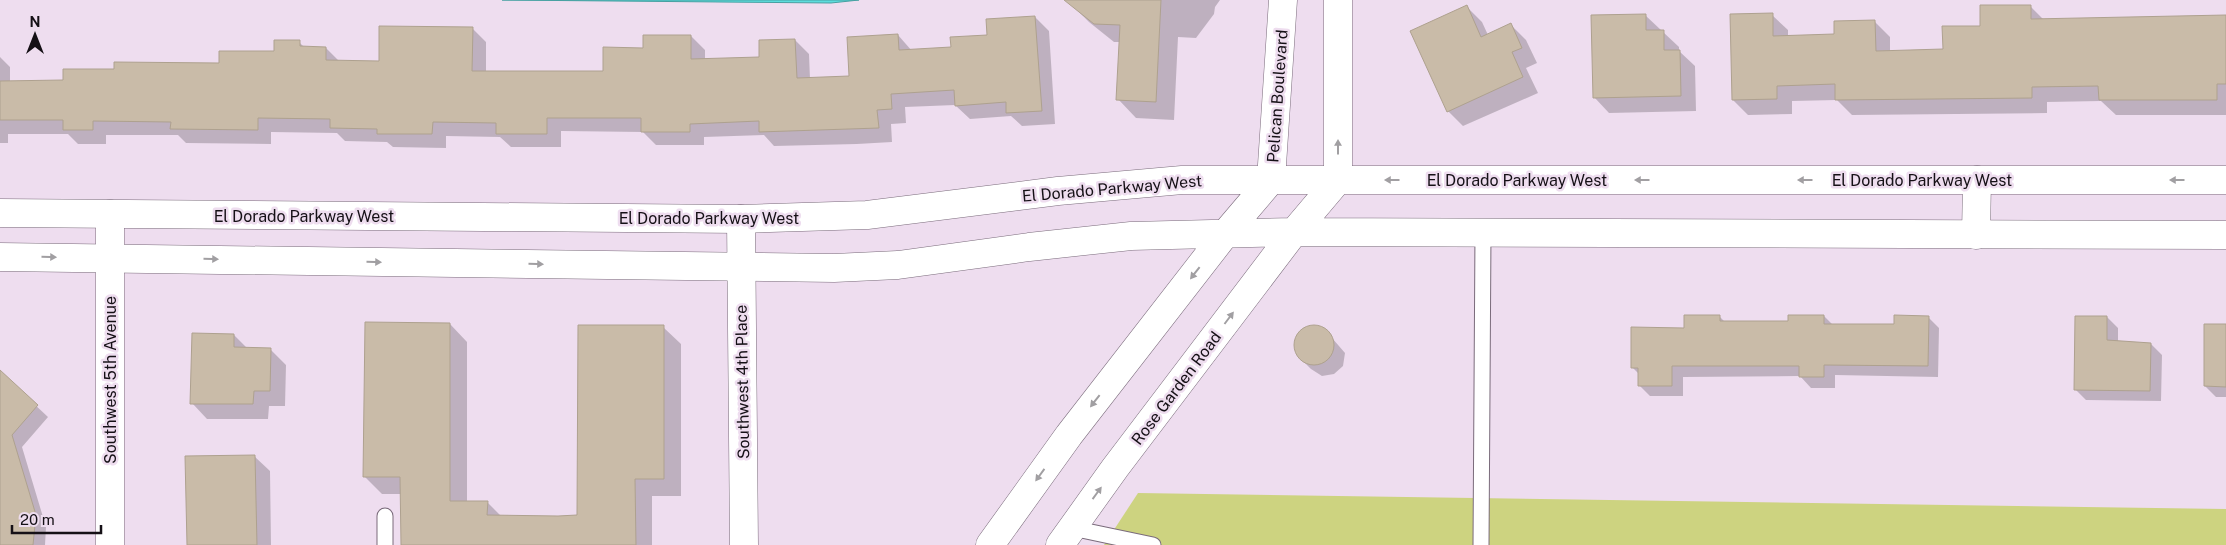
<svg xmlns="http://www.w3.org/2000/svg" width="2226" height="545" viewBox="0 0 2226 545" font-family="'Public Sans',sans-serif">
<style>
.green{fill:#cdd380}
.water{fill:#5cdddd;stroke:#47a0a1}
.shadow{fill:#0003}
.building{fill:#c9bba8;stroke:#aea18f}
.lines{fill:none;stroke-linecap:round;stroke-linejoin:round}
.lane-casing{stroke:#7a6b7b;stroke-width:17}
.street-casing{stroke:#7a6b7b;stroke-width:29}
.secondary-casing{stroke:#7a6b7b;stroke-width:29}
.lane{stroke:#fff;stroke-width:15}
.street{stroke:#fff;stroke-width:28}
.secondary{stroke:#fff;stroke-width:28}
.oneway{fill:#a19fa2}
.labels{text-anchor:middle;stroke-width:5;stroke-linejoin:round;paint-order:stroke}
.street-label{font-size:16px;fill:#151016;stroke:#eeddef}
</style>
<rect width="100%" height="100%" fill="#eeddef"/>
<path class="green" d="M 1138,493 L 2226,509 L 2226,545 L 1104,545 Z"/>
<path class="water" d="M 502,0 L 859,0 L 831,3 Z"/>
<path class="shadow" d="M 1071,0 L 1220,0 L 1215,7 L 1214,14 L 1196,38 L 1178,37 L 1174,120 L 1136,118 L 1118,99 L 1120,42 L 1114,42 L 1089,22 L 1070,3 Z
M 2030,6 L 2044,20 L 2226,17 L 2226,115 L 2116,115 L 2101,101 L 2047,102 L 2047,113 L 1852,115 L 1837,100 L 1792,101 L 1792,114 L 1748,115 L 1733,100 L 1772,15 L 1788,30 L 1788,37 L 1835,35 L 1874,21 L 1890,37 L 1890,52 L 1944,50 L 1982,27 Z
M 1467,7 L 1482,22 L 1488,35 L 1511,25 L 1526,40 L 1537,63 L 1526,68 L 1538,93 L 1463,126 L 1448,111 Z
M 1645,15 L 1679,47 L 1679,51 L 1695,66 L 1696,111 L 1609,113 L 1594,97 Z
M 1035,17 L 1049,31 L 1055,124 L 1022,126 L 1011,116 L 970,119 L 955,105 L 905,107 L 906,123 L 891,124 L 892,142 L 857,144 L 774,146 L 764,135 L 704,137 L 704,145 L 656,145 L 643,132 L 561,131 L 561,147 L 511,147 L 500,137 L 446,136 L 446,148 L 393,147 L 387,142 L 345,141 L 337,133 L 271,132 L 271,144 L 186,143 L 178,135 L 106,135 L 106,144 L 78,144 L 68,134 L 8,134 L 8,143 L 0,143 L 0,57 L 10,67 L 10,82 L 64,82 L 116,70 L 220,64 L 275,53 L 299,42 L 305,48 L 326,48 L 340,62 L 380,62 L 472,28 L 486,42 L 486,73 L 604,73 L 644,49 L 691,36 L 705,50 L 705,60 L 761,58 L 795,40 L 809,54 L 810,79 L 850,77 L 898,35 L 912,51 L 952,48 Z
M 1719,316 L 1726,323 L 1789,323 L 1824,316 L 1833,325 L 1895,325 L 1928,317 L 1939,328 L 1938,377 L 1835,375 L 1835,388 L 1811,388 L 1800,376 L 1683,377 L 1683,396 L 1650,396 L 1639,385 L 1639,374 L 1632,367 L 1686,329 Z
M 2107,317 L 2118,328 L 2118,341 L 2151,344 L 2162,355 L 2161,401 L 2086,400 L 2075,389 Z
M 450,324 L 467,342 L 467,502 L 487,502 L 502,517 L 578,516 L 663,327 L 681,344 L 681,496 L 652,496 L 652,545 L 402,545 L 402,494 L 382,494 L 364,476 Z
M 1315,326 L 1326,331 L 1345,353 L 1343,366 L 1334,374 L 1322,376 L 1311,369 L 1300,358 L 1295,346 L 1296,340 L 1303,330 Z
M 2226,326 L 2226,397 L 2216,397 L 2205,386 Z
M 234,335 L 248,349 L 271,350 L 286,365 L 285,406 L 269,406 L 268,419 L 207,419 L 192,403 Z
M 0,372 L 48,417 L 22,447 L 46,527 L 45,545 L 0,545 Z
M 254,456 L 270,471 L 271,545 L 188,545 Z"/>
<path class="building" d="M 1064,0 L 1161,0 L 1156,102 L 1116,100 L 1120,25 L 1094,24 Z
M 1467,5 L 1481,37 L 1511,23 L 1522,48 L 1512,52 L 1523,77 L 1447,112 L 1410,31 Z
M 1980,5 L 2031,5 L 2031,19 L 2226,15 L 2226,84 L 2217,84 L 2217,100 L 2099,100 L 2098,86 L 2032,87 L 2032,98 L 1835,100 L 1835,84 L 1777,86 L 1777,99 L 1732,100 L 1730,14 L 1773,13 L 1773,36 L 1834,34 L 1834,21 L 1875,20 L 1876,51 L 1943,49 L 1942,26 L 1980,26 Z
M 1646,14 L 1646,30 L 1664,30 L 1664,50 L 1680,50 L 1681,96 L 1593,98 L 1591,15 Z
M 1035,16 L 1042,111 L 1006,113 L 1006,102 L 955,106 L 954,90 L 891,94 L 892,109 L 877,110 L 879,128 L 759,132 L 759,121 L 690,124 L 690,132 L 641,132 L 641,118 L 547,118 L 547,134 L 496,134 L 496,123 L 433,122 L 432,134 L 377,134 L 377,129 L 330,128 L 330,119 L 258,118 L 258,130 L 170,129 L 171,122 L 93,121 L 93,130 L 63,130 L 63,120 L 0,120 L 0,81 L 63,80 L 63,69 L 114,69 L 114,62 L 219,63 L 219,51 L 274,51 L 274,40 L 300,40 L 300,46 L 326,47 L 326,60 L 379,61 L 379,26 L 473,27 L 472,71 L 603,71 L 603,47 L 643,48 L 643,35 L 691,35 L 691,59 L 759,57 L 759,40 L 795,39 L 797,78 L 849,76 L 847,37 L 898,34 L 899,50 L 951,47 L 950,37 L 987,35 L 986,19 Z
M 1684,315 L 1720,315 L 1720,321 L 1788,321 L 1788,315 L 1824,315 L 1824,324 L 1894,324 L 1894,315 L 1929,316 L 1928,366 L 1824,365 L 1824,377 L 1799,377 L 1799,366 L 1672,366 L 1672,386 L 1638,386 L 1638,368 L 1631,368 L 1631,327 L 1684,328 Z
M 2075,316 L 2107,316 L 2107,340 L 2151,343 L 2150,391 L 2074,390 Z
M 365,322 L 450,323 L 450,501 L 488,501 L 487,515 L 558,516 L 577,515 L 578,325 L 664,325 L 664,479 L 635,479 L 636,545 L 401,545 L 400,477 L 363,477 Z
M 2204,324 L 2226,324 L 2226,387 L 2204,386 Z
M1294 345a20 20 0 1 1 40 0a20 20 0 1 1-40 0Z
M 192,333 L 234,334 L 234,347 L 271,348 L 270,391 L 254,391 L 253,404 L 190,404 Z
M 0,370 L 38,405 L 12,435 L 36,515 L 33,545 L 0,545 Z
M 255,455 L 257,545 L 187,545 L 185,456 Z"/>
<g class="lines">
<g class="lane-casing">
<path id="lane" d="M 385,516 L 385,545
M 1072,528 L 1153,545
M 1481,545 L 1483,233"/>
</g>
<g class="street-casing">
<path id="street" d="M 741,219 L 744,545
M 1976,235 L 1977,180
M 110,545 L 110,214"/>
</g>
<g class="secondary-casing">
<path id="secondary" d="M 0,213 L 741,219 L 867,215 L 1058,191 L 1182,180 L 2226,180
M 0,257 L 834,268 L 898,265 L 1029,247 L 1131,236 L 1294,232 L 2226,235
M 990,545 L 1069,435 L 1225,234 L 1271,180 L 1283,0
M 1060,545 L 1115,468 L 1294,232 L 1338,180 L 1338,0"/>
</g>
<use href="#lane" class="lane"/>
<use href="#street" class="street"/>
<use href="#secondary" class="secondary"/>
</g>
<defs><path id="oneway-solid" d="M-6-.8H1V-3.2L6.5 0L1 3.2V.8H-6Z" transform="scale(1.25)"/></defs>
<g class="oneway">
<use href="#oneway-solid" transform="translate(1338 147) rotate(-90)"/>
<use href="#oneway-solid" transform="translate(1392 180) rotate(180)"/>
<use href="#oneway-solid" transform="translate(1642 180) rotate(180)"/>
<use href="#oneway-solid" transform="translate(1805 180) rotate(180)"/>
<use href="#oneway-solid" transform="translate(2177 180) rotate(180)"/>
<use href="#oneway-solid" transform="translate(49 257) rotate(1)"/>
<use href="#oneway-solid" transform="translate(211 259) rotate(1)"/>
<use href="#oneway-solid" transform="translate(374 262) rotate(1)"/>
<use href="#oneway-solid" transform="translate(536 264) rotate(1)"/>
<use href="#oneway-solid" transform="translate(1195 273) rotate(128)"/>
<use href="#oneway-solid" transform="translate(1229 318) rotate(-53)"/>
<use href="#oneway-solid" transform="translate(1095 401) rotate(128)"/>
<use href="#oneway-solid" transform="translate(1040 475) rotate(126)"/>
<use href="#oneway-solid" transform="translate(1097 493) rotate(-54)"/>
</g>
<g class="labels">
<g class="street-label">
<text transform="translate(1277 96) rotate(-86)" y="6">Pelican Boulevard</text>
<text x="1517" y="186">El Dorado Parkway West</text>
<text x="1922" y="186">El Dorado Parkway West</text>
<text transform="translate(1112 188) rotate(-5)" y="6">El Dorado Parkway West</text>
<text x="304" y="222">El Dorado Parkway West</text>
<text x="709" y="224">El Dorado Parkway West</text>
<text transform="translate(110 380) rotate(-90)" y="6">Southwest 5th Avenue</text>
<text transform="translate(742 382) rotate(-91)" y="6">Southwest 4th Place</text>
<text transform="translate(1176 388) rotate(-53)" y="6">Rose Garden Road</text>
</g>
</g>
<g transform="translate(35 35)" stroke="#eeddef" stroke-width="4" paint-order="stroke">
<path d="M0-4L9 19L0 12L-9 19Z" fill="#151016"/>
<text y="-8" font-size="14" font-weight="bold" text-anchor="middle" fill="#151016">N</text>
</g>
<path d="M12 525v8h89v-8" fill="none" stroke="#151016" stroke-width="2.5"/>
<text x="20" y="525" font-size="15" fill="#151016" stroke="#eeddef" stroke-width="4" paint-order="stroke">20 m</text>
</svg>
